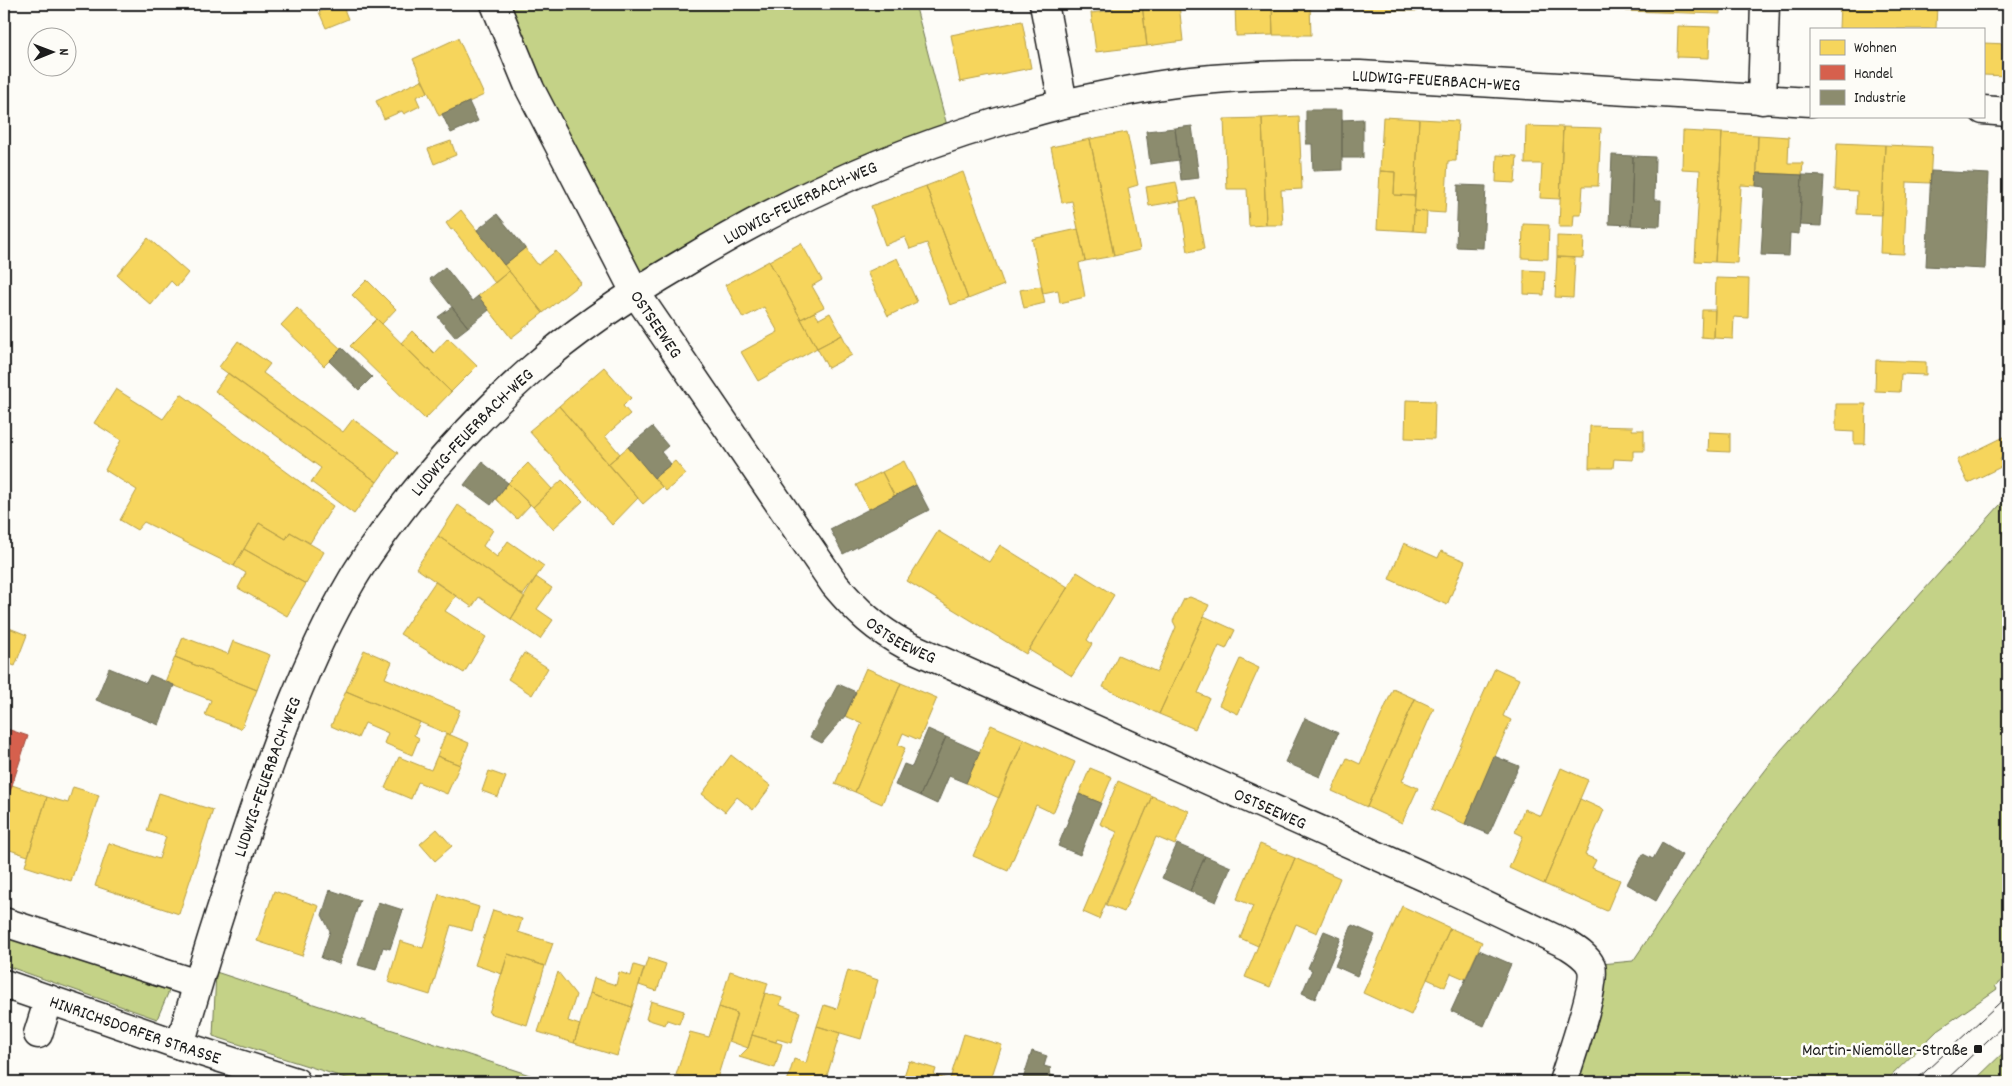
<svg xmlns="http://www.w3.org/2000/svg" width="2012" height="1086" viewBox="0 0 2012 1086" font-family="Dekko,sans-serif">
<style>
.green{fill:#c4d287;stroke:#707752}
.homes{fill:#f6d55c;stroke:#b59e49}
.shops{fill:#d6604d;stroke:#9e4c3e}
.industry{fill:#8c8c6e;stroke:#6a6a55}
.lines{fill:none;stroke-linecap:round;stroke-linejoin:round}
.minor-casing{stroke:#1c1c1c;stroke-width:31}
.minor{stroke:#fdfcf7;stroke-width:28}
.tram{stroke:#1c1c1c;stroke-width:1}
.poi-dot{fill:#1c1c1c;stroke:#fdfcf7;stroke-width:2}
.labels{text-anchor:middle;stroke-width:5;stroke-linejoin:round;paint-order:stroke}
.street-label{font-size:18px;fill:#1c1c1c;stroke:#fdfcf7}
.poi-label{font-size:18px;fill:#1c1c1c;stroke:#fdfcf7;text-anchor:end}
</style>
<rect width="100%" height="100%" fill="#fdfcf7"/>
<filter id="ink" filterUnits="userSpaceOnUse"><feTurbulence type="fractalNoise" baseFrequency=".02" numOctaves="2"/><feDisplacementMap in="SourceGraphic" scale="10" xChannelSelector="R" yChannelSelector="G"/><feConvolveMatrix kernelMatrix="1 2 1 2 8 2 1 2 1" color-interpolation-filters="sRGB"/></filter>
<g filter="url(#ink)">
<path class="green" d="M 495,4 L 915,4 L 950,137 L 635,292 Z
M 2008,496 L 2008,960 L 2003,966 L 2008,972 L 2008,975 L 1995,986 L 1997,989 L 1938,1030 L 1885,1082 L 1563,1082 L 1591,965 L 1633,961 L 1734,811 L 1781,750 Z
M 4,935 L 169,991 L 157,1019 L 4,965 Z
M 216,972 L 551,1082 L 358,1082 L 213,1036 Z
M 2008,1048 L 2008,1073 L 1998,1082 L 1973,1082 Z"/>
<path class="homes" d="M 342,4 L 348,19 L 326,28 L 319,12 Z
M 987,4 L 1011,4 L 988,8 Z
M 1112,4 L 1142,4 L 1147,46 L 1096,52 L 1091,13 L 1113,10 Z
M 1142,4 L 1167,4 L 1167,5 L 1179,4 L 1183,41 L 1147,46 Z
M 1235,4 L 1272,4 L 1273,35 L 1236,36 Z
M 1272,4 L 1310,4 L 1311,35 L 1273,35 Z
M 1351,4 L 1419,4 L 1418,11 L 1351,9 Z
M 1627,4 L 1720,4 L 1720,14 L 1626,11 Z
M 1840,4 L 1937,4 L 1936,29 L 1839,29 Z
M 1022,21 L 1031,68 L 960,82 L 951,35 Z
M 1678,26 L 1710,27 L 1709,58 L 1677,57 Z
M 458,38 L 484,95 L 439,116 L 413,59 Z
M 1983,43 L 2008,44 L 2008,76 L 1983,75 Z
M 422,80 L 428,92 L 416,97 L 420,106 L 404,114 L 402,111 L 384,119 L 376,101 Z
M 1299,116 L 1302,189 L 1281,190 L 1283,225 L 1266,225 L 1262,118 Z
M 1383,117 L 1419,119 L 1415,196 L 1394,195 L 1395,172 L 1380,171 Z
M 1262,118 L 1266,225 L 1249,226 L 1247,189 L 1227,189 L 1224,119 Z
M 1419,119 L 1458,121 L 1456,161 L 1448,161 L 1445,213 L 1414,211 Z
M 1526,126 L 1563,127 L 1560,199 L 1540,198 L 1542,164 L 1525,164 Z
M 1563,127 L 1601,128 L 1598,186 L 1583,186 L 1581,215 L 1574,215 L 1573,227 L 1559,227 Z
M 1683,131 L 1722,133 L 1715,262 L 1695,261 L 1700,170 L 1682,169 Z
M 1127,132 L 1138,185 L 1128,188 L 1140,250 L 1114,256 L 1090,139 Z
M 1722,133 L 1758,135 L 1756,186 L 1741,185 L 1737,263 L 1715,262 Z
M 1758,135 L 1789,137 L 1788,163 L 1803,163 L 1802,175 L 1757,173 Z
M 1090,139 L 1114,256 L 1085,261 L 1072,201 L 1062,203 L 1051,147 Z
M 451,141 L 456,155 L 434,164 L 428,149 Z
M 1837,143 L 1885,145 L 1882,215 L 1856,214 L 1857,191 L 1835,190 Z
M 1885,145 L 1932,147 L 1930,183 L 1907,182 L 1904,254 L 1880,253 Z
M 2004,152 L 2008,152 L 2008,202 L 2002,201 Z
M 1497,155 L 1517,156 L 1515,183 L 1496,182 Z
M 1380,171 L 1395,172 L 1394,195 L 1415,196 L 1413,231 L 1377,229 Z
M 963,172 L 1004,285 L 968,299 L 926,186 Z
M 1176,182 L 1180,201 L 1149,206 L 1146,187 Z
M 926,186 L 968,299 L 950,305 L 927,243 L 910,249 L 905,237 L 885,245 L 871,206 Z
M 1196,198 L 1204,249 L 1188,252 L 1180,201 Z
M 461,210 L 509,271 L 495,283 L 453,229 L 451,230 L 446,223 Z
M 1414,211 L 1427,212 L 1426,232 L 1413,231 Z
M 1523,224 L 1549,225 L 1548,259 L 1522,258 Z
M 1078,229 L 1085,261 L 1079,263 L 1085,297 L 1060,303 L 1058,290 L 1043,293 L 1032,239 Z
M 1557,236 L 1584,237 L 1583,258 L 1557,257 Z
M 148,238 L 188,273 L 177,287 L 171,281 L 151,305 L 117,275 Z
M 801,243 L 822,280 L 812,286 L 824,307 L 801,319 L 769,261 Z
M 525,248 L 538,265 L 556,251 L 581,283 L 543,313 L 504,265 Z
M 1557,257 L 1575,258 L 1573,298 L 1555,297 Z
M 897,258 L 917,302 L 888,316 L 867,272 Z
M 769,261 L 817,348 L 758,381 L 741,352 L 778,332 L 764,307 L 743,318 L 725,285 Z
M 1524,270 L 1545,271 L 1544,295 L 1524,294 Z
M 509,271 L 543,313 L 511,338 L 478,296 Z
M 1716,278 L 1749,279 L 1748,318 L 1734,317 L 1733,339 L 1714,338 Z
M 367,280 L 396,309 L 382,324 L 352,295 Z
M 1041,286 L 1045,303 L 1024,308 L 1020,290 Z
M 297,308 L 341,349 L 324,366 L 281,325 Z
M 1702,310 L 1715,310 L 1714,338 L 1701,337 Z
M 814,312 L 819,319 L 830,313 L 842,335 L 817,348 L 801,319 Z
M 377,319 L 451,392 L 425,419 L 350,346 Z
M 412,331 L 434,353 L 448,338 L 477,366 L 451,392 L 401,343 Z
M 842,335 L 852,355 L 828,368 L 817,348 Z
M 238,341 L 270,364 L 263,373 L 343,432 L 353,419 L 398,453 L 377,482 L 219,367 Z
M 1876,360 L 1926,362 L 1926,375 L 1901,374 L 1900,392 L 1875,391 Z
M 604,367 L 631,398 L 623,406 L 630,414 L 605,436 L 620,454 L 608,464 L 559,406 Z
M 228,373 L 377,482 L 354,514 L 311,482 L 321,468 L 215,391 Z
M 116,389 L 163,419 L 181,394 L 333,506 L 310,543 L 290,532 L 286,539 L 259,523 L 234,566 L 144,522 L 137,530 L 120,520 L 137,490 L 105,470 L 121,440 L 94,423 Z
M 1406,400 L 1435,401 L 1434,439 L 1405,438 Z
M 1836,404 L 1866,404 L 1865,444 L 1854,444 L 1854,432 L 1836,431 Z
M 559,406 L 638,498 L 612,525 L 529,431 Z
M 1590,426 L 1633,427 L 1632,430 L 1644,430 L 1644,451 L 1633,451 L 1633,460 L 1614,459 L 1613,468 L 1589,468 Z
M 1709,432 L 1730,433 L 1730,452 L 1708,451 Z
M 2006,436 L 2008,441 L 2008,455 L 2000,459 L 2003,466 L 1968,483 L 1957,460 Z
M 628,447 L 662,487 L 643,504 L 608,464 Z
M 675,461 L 686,474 L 666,491 L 654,478 Z
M 904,461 L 916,485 L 895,497 L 882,472 Z
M 528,463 L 552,489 L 533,507 L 508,483 Z
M 882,472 L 895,497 L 869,510 L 856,485 Z
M 562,480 L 583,501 L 553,529 L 533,507 Z
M 508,483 L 530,505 L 517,519 L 496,499 Z
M 458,505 L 493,530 L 483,546 L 497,557 L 508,541 L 544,566 L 523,595 L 438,536 Z
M 259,523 L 286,539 L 290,532 L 324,552 L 306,584 L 244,549 Z
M 938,531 L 989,562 L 1000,545 L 1068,587 L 1026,654 L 907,581 Z
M 438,536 L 525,597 L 511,619 L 479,597 L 472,607 L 416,568 Z
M 1404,543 L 1438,558 L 1441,551 L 1465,561 L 1447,605 L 1389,579 Z
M 244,549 L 306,584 L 287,616 L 238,588 L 246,573 L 234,566 Z
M 1077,572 L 1114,595 L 1087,640 L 1092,644 L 1072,676 L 1029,650 Z
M 536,577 L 552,588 L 537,609 L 553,620 L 540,639 L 511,619 Z
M 435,582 L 456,596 L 445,611 L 486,637 L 464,673 L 400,634 Z
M 1190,597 L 1209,605 L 1159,714 L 1103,687 L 1118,655 L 1157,672 L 1176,627 L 1173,621 L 1184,599 Z
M 1204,616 L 1235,630 L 1226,649 L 1219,646 L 1198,693 L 1209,698 L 1195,729 L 1159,714 Z
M 9,628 L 27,635 L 15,666 L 4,662 L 4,641 Z
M 183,637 L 228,654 L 233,641 L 270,655 L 257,690 L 175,657 Z
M 364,650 L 392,662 L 385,678 L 460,710 L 450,735 L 346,691 Z
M 524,653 L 548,668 L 532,695 L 508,679 Z
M 175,657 L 257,690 L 241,729 L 205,715 L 211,700 L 165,682 Z
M 1240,659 L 1259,668 L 1238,714 L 1219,705 Z
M 866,668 L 901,683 L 855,792 L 835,784 L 862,723 L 845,716 Z
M 1495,668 L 1519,679 L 1503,716 L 1511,720 L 1465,824 L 1432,809 Z
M 901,683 L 937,698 L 919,740 L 903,733 L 898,745 L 905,748 L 882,804 L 855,792 Z
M 1393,689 L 1415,699 L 1367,807 L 1332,791 L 1347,758 L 1360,764 Z
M 346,691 L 420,722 L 414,735 L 419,738 L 412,755 L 384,743 L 388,733 L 365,723 L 358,738 L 331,726 Z
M 1415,699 L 1434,708 L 1402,781 L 1418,788 L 1402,823 L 1367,807 Z
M 991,725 L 1024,739 L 999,798 L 966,783 Z
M 446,733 L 469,743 L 460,765 L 437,756 Z
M 1024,739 L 1075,762 L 1053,813 L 1036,805 L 1008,871 L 973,856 Z
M 731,755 L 771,786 L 753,810 L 737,797 L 725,812 L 702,794 Z
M 437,756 L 460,765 L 447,794 L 418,782 L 411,799 L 385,788 L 399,757 L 431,770 Z
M 1090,768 L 1112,777 L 1101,803 L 1079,794 Z
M 1561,768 L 1588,780 L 1544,884 L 1509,868 L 1523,836 L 1515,832 L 1524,809 L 1541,816 Z
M 489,771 L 506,777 L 498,797 L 482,791 Z
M 1118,781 L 1152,796 L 1099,919 L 1083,912 L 1117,832 L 1100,824 Z
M 12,785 L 47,797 L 28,856 L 4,848 L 4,810 Z
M 73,787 L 99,795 L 71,881 L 25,866 L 47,797 L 68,803 Z
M 159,793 L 213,810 L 179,914 L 95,886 L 109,843 L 159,859 L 166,837 L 147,831 Z
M 1152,796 L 1189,811 L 1175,845 L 1156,837 L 1124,912 L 1106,905 Z
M 1580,799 L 1604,810 L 1585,855 L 1596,860 L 1592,868 L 1620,880 L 1607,911 L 1544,884 Z
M 437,829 L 452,846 L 435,861 L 420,844 Z
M 1260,844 L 1295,858 L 1258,946 L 1240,938 L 1253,906 L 1237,899 Z
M 1295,858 L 1340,878 L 1317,933 L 1296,924 L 1270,987 L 1245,977 Z
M 274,891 L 319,906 L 302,956 L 257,941 Z
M 439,894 L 479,907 L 472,931 L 451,925 L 430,995 L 388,982 L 400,941 L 423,948 Z
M 1402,906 L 1450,928 L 1411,1015 L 1363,993 Z
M 493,910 L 522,919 L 518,932 L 553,943 L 545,966 L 508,954 L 502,974 L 475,965 Z
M 1450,928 L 1482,942 L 1465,979 L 1451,973 L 1445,987 L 1427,979 Z
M 508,954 L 545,966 L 527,1025 L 489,1013 Z
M 648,958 L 666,964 L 657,991 L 639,985 Z
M 634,965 L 644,968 L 632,1007 L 590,993 L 594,978 L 616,985 L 619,972 L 631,976 Z
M 848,970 L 878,980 L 861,1039 L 817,1026 L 824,1005 L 837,1009 Z
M 730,971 L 768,983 L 748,1048 L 729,1041 L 737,1013 L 719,1007 Z
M 558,972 L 576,995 L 568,1021 L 580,1025 L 574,1043 L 538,1032 Z
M 590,993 L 632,1007 L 617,1056 L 574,1043 Z
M 765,993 L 782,998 L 780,1005 L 800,1012 L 791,1043 L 777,1039 L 776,1042 L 752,1035 Z
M 651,1001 L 684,1011 L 679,1024 L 667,1020 L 665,1025 L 646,1019 Z
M 719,1007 L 737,1013 L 716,1082 L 699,1082 L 676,1075 L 690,1032 L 709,1037 Z
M 817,1026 L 840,1033 L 825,1082 L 787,1082 L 794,1059 L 806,1063 Z
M 964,1034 L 1002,1045 L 990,1082 L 949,1082 Z
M 752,1035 L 782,1044 L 775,1068 L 739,1057 L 748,1048 Z
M 909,1061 L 936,1069 L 932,1082 L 902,1082 Z
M 934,1075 L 949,1080 L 949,1082 L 932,1082 Z"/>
<path class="shops" d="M 4,728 L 28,736 L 4,810 Z"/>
<path class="industry" d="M 469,102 L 478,121 L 451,133 L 442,114 Z
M 1306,110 L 1342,110 L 1342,170 L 1313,171 L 1312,144 L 1306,144 Z
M 1363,119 L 1363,158 L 1342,158 L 1342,120 Z
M 1192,126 L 1199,178 L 1181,180 L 1175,128 Z
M 1175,128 L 1179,160 L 1150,164 L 1146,131 Z
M 1612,155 L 1633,156 L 1631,225 L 1609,224 Z
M 1633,156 L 1655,157 L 1654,200 L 1661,200 L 1660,226 L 1631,225 Z
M 1931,171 L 1989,174 L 1985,269 L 1926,266 Z
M 1757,173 L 1802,175 L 1799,234 L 1790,233 L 1789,256 L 1761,255 L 1765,187 L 1756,186 Z
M 1802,175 L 1824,176 L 1821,226 L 1800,225 Z
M 1458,185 L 1486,186 L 1483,248 L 1456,247 Z
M 497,214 L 525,248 L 504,265 L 477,230 Z
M 445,267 L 472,301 L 478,296 L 489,310 L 468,327 L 430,279 Z
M 452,307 L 468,327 L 455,337 L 438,317 Z
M 342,348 L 372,377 L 359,390 L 329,361 Z
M 652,427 L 668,446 L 661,452 L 671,464 L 654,478 L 628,447 Z
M 482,462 L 508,483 L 491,505 L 464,485 Z
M 916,485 L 929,510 L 843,554 L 830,529 Z
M 109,668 L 146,683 L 150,675 L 174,685 L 159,725 L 96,700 Z
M 838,684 L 856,692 L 845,716 L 822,743 L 810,737 Z
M 1305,718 L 1338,733 L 1320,777 L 1285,762 Z
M 928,729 L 946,737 L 920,796 L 895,785 L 904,764 L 912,767 Z
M 946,737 L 980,752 L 966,783 L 949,776 L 937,804 L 920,796 Z
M 1494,756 L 1519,766 L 1489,834 L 1465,824 Z
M 1079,794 L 1101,803 L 1080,855 L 1058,846 Z
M 1662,843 L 1682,855 L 1656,901 L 1627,884 L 1643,854 L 1653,859 Z
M 1177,844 L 1205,856 L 1190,891 L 1162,878 Z
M 1205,856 L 1231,867 L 1216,902 L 1190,891 Z
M 330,890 L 360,900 L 339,964 L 321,958 L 330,931 L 322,915 Z
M 378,902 L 403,910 L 390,949 L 383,947 L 376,970 L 358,965 Z
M 1352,925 L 1375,935 L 1357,976 L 1335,966 Z
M 1324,931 L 1341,938 L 1315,999 L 1302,993 L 1312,970 L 1308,968 Z
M 1479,950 L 1511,964 L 1484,1026 L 1451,1011 Z
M 1032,1051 L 1047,1056 L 1044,1066 L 1051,1068 L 1049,1074 L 1054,1076 L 1052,1082 L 1022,1082 Z"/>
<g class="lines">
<g class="minor-casing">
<g id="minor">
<path id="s1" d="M 495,4 L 530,89 L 635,292 L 835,585 C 857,611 876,629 906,645 L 1427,878 L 1568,945 C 1576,950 1587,957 1591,966 C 1598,982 1569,1062 1563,1082"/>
<path d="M 1044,4 L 1063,103"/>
<path d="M 1762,100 L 1765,4"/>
<path d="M 1983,110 L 2008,112"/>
<path d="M 4,922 L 197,984"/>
<path id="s2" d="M 4,984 L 180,1045 L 296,1082"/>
<path d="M 38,1034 L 49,999"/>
<path id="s3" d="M 180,1045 C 200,975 222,905 245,836 C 274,749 305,660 352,580 C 369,551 389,525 410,498 C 447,452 487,409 531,370 C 577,329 629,295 682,264 C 781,204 884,156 995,123 C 1020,116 1044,108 1068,103 C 1109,94 1151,85 1192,81 C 1248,75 1305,74 1360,75 L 1811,102"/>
</g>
</g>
<use href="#minor" class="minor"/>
<path class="tram" d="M 1914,1082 L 2008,995
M 1944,1082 L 2008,1021"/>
</g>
</g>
<rect class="poi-dot" x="1973" y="1044" width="10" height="10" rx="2.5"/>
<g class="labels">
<g class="street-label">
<text dy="6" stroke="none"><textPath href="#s3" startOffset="1749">LUDWIG-FEUERBACH-WEG</textPath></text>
<text dy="6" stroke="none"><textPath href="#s3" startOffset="1092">LUDWIG-FEUERBACH-WEG</textPath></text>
<text dy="6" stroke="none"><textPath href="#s1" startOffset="359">OSTSEEWEG</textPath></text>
<text dy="6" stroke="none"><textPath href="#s3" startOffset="688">LUDWIG-FEUERBACH-WEG</textPath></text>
<text dy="6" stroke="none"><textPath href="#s1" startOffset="762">OSTSEEWEG</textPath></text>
<text dy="6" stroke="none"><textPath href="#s3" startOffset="282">LUDWIG-FEUERBACH-WEG</textPath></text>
<text dy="6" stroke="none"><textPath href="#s1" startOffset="1168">OSTSEEWEG</textPath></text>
<text dy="6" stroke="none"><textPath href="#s2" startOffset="139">HINRICHSDORFER STRASSE</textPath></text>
</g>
<g class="poi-label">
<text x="1968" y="1055">Martin-Niemöller-Straße</text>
</g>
</g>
<rect width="2012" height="1086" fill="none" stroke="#fdfcf7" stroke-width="20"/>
<rect x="10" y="10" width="1992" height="1066" fill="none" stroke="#1c1c1c" stroke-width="2" filter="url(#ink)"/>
<rect x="1810" y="28" width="175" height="90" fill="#fdfcf7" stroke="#a3a29f"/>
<rect x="1820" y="40" width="25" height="15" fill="#f6d55c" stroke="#a3a29f"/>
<text x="1854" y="52" font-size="15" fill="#1c1c1c">Wohnen</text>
<rect x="1820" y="65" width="25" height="15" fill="#d6604d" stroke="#a3a29f"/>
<text x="1854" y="78" font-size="15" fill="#1c1c1c">Handel</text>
<rect x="1820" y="90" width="25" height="15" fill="#8c8c6e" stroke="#a3a29f"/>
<text x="1854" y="102" font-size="15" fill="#1c1c1c">Industrie</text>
<g transform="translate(52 52) rotate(89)"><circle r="24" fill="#fdfcf7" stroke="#a3a29f"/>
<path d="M0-4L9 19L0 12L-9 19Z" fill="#1c1c1c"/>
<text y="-8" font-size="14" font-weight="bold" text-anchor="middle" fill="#1c1c1c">N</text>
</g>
</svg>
